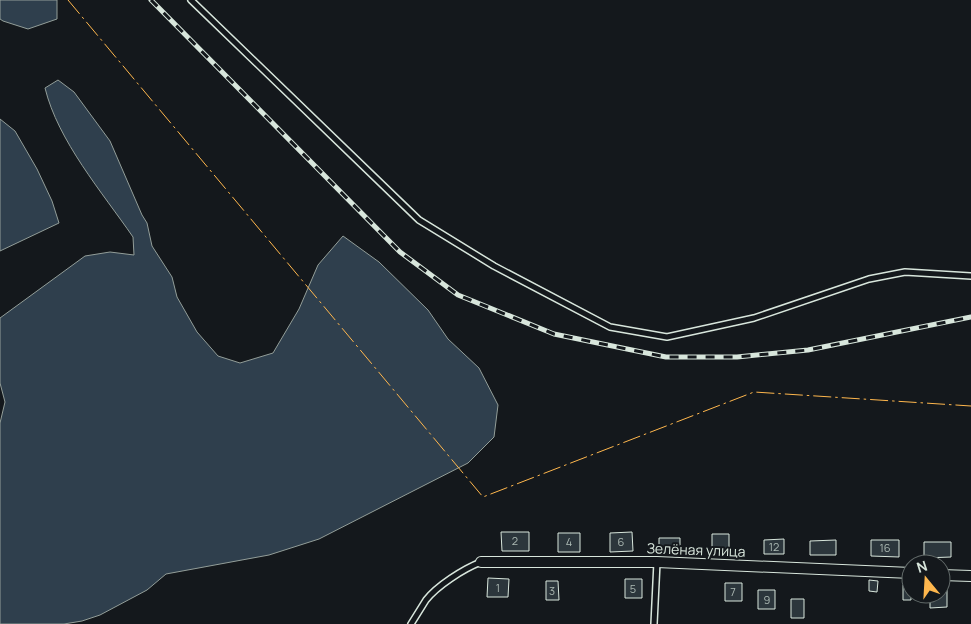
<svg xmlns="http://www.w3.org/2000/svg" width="971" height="624" viewBox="0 0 971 624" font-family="Manrope,sans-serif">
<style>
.water{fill:#2f3f4d;stroke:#939e99}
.building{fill:#2c363c;stroke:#d8e6dc}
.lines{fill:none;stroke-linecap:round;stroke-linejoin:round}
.service-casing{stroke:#d8e6dc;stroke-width:8}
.minor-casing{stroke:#d8e6dc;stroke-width:12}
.service{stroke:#14181c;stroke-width:5}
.minor{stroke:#14181c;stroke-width:10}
.rail-casing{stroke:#d8e6dc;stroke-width:5}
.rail{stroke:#14181c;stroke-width:3;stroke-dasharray:9;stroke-linecap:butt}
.power{stroke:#ffb74d;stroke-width:1;stroke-dasharray:18 4 2.5 4;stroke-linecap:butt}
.labels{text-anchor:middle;stroke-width:4;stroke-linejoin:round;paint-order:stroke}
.number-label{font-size:11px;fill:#adbab4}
.street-label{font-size:14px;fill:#d8e6dc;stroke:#14181c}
</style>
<rect width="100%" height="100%" fill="#14181c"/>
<path class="water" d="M 0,0 L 57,0 L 57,19 L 28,29 L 3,21 L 0,19 Z
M 58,80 L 74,92 L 110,141 L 142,215 L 147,223 L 152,246 L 172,277 L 177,297 L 197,332 L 218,356 L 240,363 L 273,353 L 299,309 L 318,265 L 343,236 L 379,262 L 428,310 L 448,339 L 479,368 L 498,405 L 494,437 L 468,463 L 319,539 L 269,555 L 166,574 L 147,590 L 100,615 L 82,621 L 64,624 L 0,624 L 0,423 L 5,402 L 0,383 L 0,318 L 85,256 L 110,252 L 134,255 L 133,237 C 102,192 58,141 45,88 Z
M 0,119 L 15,131 L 37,169 L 52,201 L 59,223 L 0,251 Z"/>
<path class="building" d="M 501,532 L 529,532 L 529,551 L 502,551 Z
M 632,532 L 633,551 L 610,552 L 610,533 Z
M 558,533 L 580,533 L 580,552 L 558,552 Z
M 712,534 L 729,534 L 729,552 L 712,552 Z
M 659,538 L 680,538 L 680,552 L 659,552 Z
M 784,539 L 784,554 L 764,554 L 764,540 Z
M 836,540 L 836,555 L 810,555 L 810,541 Z
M 871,540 L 899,540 L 899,557 L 871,556 Z
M 924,542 L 951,542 L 951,557 L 924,558 Z
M 488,578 L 509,579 L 508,597 L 487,597 Z
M 625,579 L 642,579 L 642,598 L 625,598 Z
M 869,580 L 878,581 L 877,592 L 869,591 Z
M 546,581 L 558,581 L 559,600 L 546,600 Z
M 725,583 L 742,583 L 742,601 L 725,601 Z
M 903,585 L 911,585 L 911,600 L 903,600 Z
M 941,588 L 947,588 L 947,607 L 930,608 L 930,594 L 941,594 Z
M 758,590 L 775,590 L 775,609 L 758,609 Z
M 791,599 L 804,599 L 804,618 L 791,618 Z"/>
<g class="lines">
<g class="service-casing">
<path id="service" d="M 191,0 L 419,220 L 494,266 L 610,327 L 667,337 L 754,318 L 869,279 L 905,272 L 971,276
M 411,624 C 416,616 421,608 426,600 C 437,586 463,569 481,562
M 654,624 L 657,562"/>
</g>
<g class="minor-casing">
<path id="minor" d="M 481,562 L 657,562 L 911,573
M 941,575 L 971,576"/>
</g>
<use href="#service" class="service"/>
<use href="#minor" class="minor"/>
<g class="rail-casing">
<path id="rail" d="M 151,0 L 400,252 L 458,295 L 554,334 L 666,357 L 737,357 L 808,350 L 971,317"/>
</g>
<use href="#rail" class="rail"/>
<path class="power" d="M 68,0 L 483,497 L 754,392 L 971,406"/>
</g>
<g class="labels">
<g class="number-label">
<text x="515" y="545">2</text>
<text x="569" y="546">4</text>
<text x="621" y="546">6</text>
<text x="774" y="551">12</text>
<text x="885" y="552">16</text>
<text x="498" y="592">1</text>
<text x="633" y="593">5</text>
<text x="552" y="595">3</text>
<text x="733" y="596">7</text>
<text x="767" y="604">9</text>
</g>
<g class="street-label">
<text transform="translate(696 550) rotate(2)" y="5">Зелёная улица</text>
</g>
</g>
<g transform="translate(926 579) rotate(342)"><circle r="24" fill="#14181c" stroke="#626a69"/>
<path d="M0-4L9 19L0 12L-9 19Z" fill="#ffb74d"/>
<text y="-8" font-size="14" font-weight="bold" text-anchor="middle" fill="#d8e6dc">N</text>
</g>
</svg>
